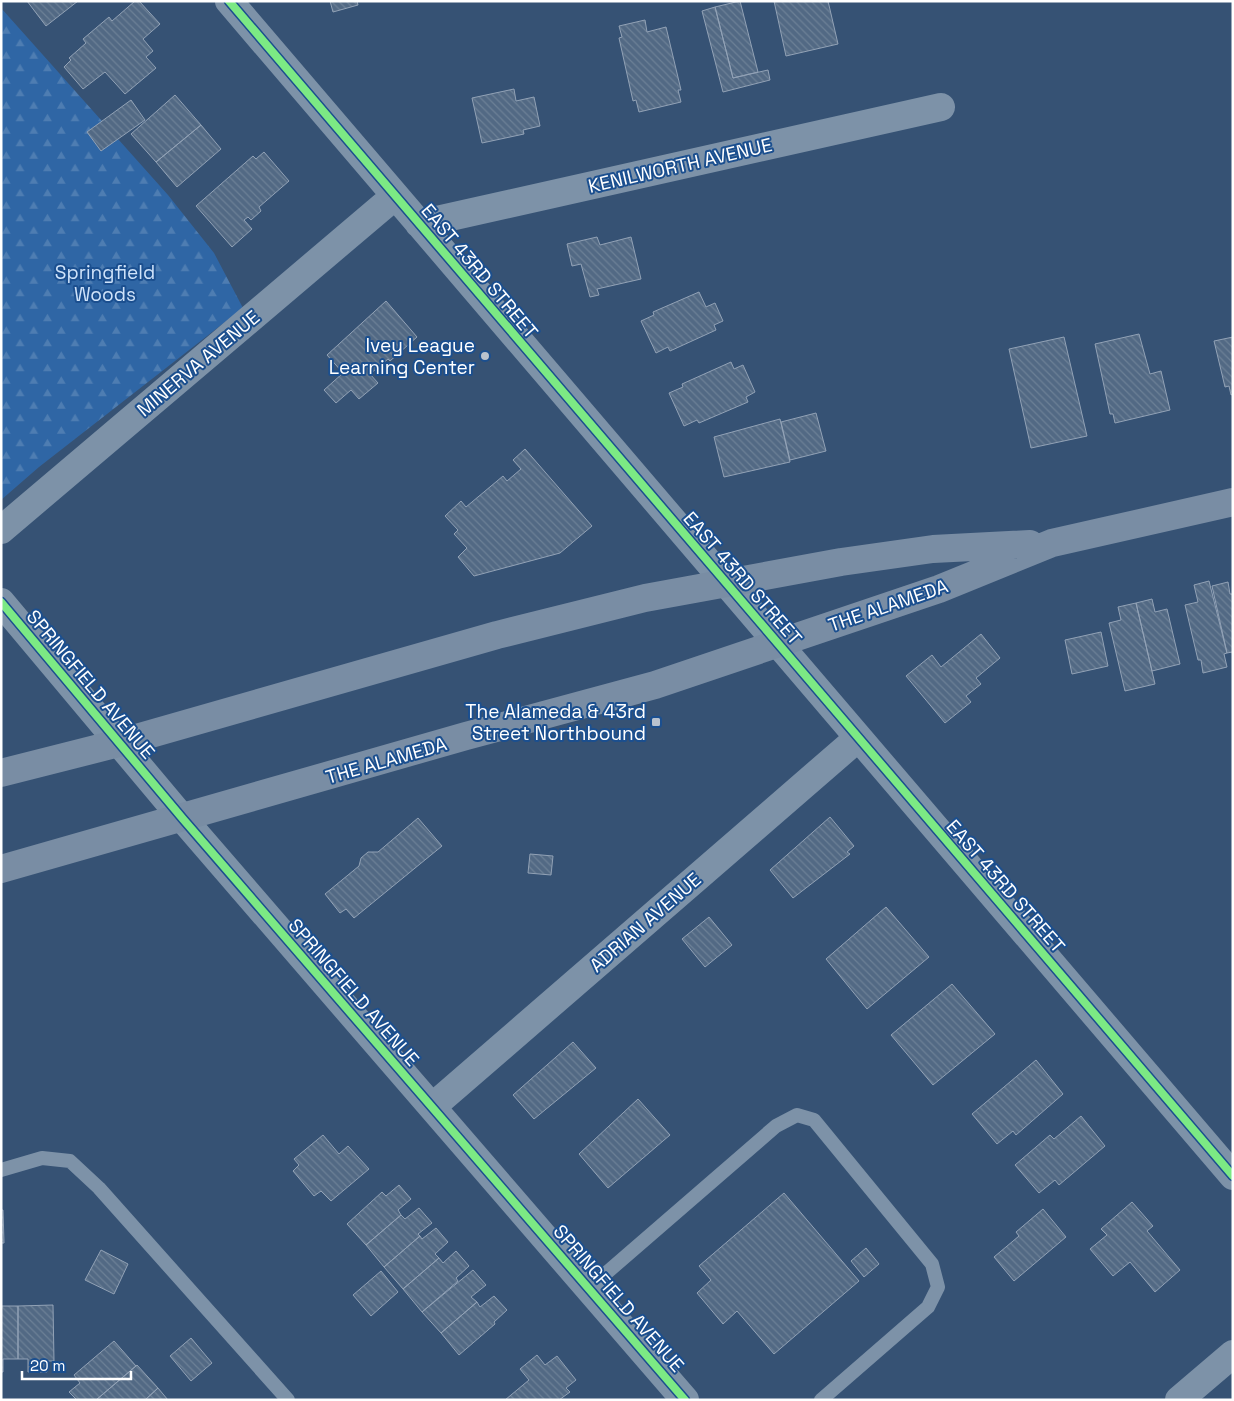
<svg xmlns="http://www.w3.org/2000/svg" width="1234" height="1401" viewBox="0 0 1234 1401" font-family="'Space Grotesk',sans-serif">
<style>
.forest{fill:url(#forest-firs)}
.building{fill:url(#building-back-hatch);stroke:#92a2b6}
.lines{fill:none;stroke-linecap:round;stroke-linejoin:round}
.service{stroke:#7d92a8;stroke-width:14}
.minor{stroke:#7d92a8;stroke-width:28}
.secondary{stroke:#798da4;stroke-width:28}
.cycleway-casing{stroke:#1b4f8f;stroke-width:11}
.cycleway{stroke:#7ce984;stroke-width:8}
.poi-dot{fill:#b9c2ce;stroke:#1b4f8f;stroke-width:2}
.labels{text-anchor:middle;stroke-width:4;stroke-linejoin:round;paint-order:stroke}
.street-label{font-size:19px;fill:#fff;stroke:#1b4f8f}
.park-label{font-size:19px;fill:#cfe3fa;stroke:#1b4f8f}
.poi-label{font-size:19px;fill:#fff;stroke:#1b4f8f;text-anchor:end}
</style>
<defs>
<pattern id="forest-firs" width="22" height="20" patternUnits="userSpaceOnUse" patternTransform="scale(1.25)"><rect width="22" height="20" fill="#2f66a5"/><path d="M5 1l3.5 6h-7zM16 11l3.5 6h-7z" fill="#4e7db2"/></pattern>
<pattern id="building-back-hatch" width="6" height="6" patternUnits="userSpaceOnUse" patternTransform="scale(1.25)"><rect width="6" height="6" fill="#526984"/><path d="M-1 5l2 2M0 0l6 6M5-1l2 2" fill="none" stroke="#6c8096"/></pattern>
</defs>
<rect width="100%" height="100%" fill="#365274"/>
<path class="forest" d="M 1,8 L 168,195 L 214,253 L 243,308 L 39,467 L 1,500 Z"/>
<path class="building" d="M 27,1 L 78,1 L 46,26 Z
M 135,1 L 139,1 L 160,24 L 143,39 L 153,51 L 146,57 L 156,68 L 125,94 L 105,72 L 83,89 L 64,67 L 71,60 L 69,58 L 86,43 L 83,39 L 109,17 L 112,21 Z
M 330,1 L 357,1 L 358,5 L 333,12 Z
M 740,1 L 758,72 L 733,78 L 715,7 Z
M 774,1 L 828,1 L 838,44 L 786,56 Z
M 715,7 L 733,78 L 768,70 L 770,80 L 723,92 L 702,11 Z
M 645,20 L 647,32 L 666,27 L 681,90 L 678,90 L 681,102 L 639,112 L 636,100 L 633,101 L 619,38 L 622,37 L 619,26 Z
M 514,89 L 516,101 L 534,97 L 540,126 L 523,130 L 524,134 L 482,143 L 472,98 Z
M 175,95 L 201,125 L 156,162 L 131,134 Z
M 131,100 L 145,120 L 101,151 L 87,132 Z
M 201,125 L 221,149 L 177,187 L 156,162 Z
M 264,152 L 289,181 L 259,207 L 261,211 L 251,220 L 248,217 L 244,220 L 252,229 L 232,247 L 196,206 L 253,156 L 256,159 Z
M 597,237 L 600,245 L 631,237 L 641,279 L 597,289 L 599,295 L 590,297 L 581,264 L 572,266 L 567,244 Z
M 699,292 L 706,307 L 715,303 L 723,321 L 714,325 L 716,330 L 670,351 L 668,347 L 656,353 L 641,321 L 654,315 L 653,312 Z
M 386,301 L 417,337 L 390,361 L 388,359 L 370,374 L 378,383 L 359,399 L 351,390 L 336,403 L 324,390 L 343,373 L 327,355 Z
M 1139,334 L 1150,374 L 1161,371 L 1170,410 L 1115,423 L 1113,414 L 1110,414 L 1095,344 Z
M 1064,337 L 1087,436 L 1031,448 L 1009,349 Z
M 1233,337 L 1233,394 L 1231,395 L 1229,386 L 1225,387 L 1214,341 Z
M 731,362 L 734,369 L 743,365 L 755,392 L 746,397 L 748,402 L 699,423 L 697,420 L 684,426 L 669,393 L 683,387 L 682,384 Z
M 816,413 L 826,451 L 790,460 L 781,422 Z
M 780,419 L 790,462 L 724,477 L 714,437 Z
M 525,449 L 592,526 L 560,553 L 474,576 L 458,557 L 467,548 L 454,534 L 458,530 L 445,516 L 461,501 L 466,507 L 503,476 L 507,481 L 521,469 L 513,460 Z
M 1209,581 L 1227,653 L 1224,654 L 1227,667 L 1203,673 L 1201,660 L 1198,660 L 1185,605 L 1198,602 L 1194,585 Z
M 1228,582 L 1230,594 L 1233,594 L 1233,656 L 1232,652 L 1227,653 L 1212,586 Z
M 1152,599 L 1155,612 L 1167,609 L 1180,664 L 1152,671 L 1136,603 Z
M 1136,603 L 1155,684 L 1125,691 L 1109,623 L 1121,620 L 1118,607 Z
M 1101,632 L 1108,666 L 1072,674 L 1065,640 Z
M 981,634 L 1000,658 L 976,678 L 981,684 L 966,696 L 971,702 L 945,723 L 906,676 L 932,655 L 941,667 Z
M 830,817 L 854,846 L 847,852 L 850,854 L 793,898 L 770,870 Z
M 418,818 L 442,846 L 354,918 L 346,909 L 340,913 L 325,894 L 359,866 L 361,858 L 368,852 L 378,852 Z
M 530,854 L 553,856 L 551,875 L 528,873 Z
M 886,907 L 929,957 L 867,1009 L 826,959 Z
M 709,917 L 732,945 L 705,967 L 682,939 Z
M 952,984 L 995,1034 L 933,1085 L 891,1035 Z
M 573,1042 L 596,1068 L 534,1119 L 513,1095 Z
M 1036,1060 L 1063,1094 L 1016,1135 L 1013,1131 L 997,1144 L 972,1114 Z
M 638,1099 L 670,1135 L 608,1188 L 579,1154 Z
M 1081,1116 L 1105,1146 L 1059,1185 L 1055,1180 L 1039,1193 L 1015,1165 L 1050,1135 L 1054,1139 Z
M 323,1135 L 339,1154 L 348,1146 L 369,1169 L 331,1201 L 321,1191 L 314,1196 L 293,1171 L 299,1165 L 294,1159 Z
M 399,1185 L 411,1199 L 398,1210 L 401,1215 L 366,1245 L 347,1224 L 382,1192 L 386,1196 Z
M 784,1193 L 859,1281 L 774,1354 L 737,1311 L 723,1324 L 697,1293 L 711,1280 L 699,1266 Z
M 1132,1202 L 1153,1226 L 1147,1231 L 1180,1270 L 1155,1292 L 1130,1262 L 1113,1276 L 1090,1249 L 1107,1235 L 1101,1229 Z
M 419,1208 L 432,1223 L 418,1234 L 420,1236 L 384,1267 L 366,1245 L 401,1215 L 405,1219 Z
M 1043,1209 L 1066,1237 L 1014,1281 L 994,1257 L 1019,1236 L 1016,1232 Z
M 1,1210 L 3,1210 L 4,1243 L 1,1243 Z
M 436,1228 L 448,1242 L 435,1254 L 439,1258 L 403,1289 L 384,1267 L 420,1236 L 422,1239 Z
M 866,1248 L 879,1264 L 864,1277 L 851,1261 Z
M 101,1250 L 128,1264 L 114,1294 L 85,1280 Z
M 456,1251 L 469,1266 L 456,1278 L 458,1281 L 422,1312 L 403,1289 L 439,1258 L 443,1263 Z
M 473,1270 L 486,1285 L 471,1297 L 477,1302 L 441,1333 L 422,1312 Z
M 381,1271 L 398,1292 L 371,1316 L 353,1295 Z
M 494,1296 L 507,1310 L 494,1322 L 495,1324 L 459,1355 L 441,1333 L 477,1302 L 480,1307 Z
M 53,1305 L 54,1361 L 47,1361 L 47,1372 L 28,1372 L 28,1359 L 18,1359 L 18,1306 Z
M 1,1306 L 18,1306 L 18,1359 L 3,1359 L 3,1372 L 1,1372 Z
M 191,1338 L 212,1363 L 191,1381 L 170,1356 Z
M 114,1341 L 136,1366 L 96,1400 L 77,1400 L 69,1392 L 80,1383 L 74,1375 Z
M 537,1355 L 545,1365 L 557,1356 L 576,1380 L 566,1388 L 570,1392 L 559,1400 L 505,1400 L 529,1380 L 520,1369 Z
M 137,1365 L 158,1388 L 145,1400 L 96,1400 Z
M 158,1388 L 168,1400 L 145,1400 Z"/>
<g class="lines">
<path class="service" d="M 1,1170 L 42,1158 L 70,1161 L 99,1188 L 288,1400
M 589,1288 L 776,1126 L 797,1115 L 814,1120 L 932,1264 L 938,1287 L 928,1307 L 821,1400"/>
<path class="minor" d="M 229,1 L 1233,1176
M 419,224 L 941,107
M 1,530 L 395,196
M 1,602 L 183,819 L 685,1400
M 432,1107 L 858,738
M 1179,1400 L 1233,1354"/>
<path class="secondary" d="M 1,773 L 119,743 L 497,635 L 645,598 L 841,562 L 933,549 L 1030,544
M 1,869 L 466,736 L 655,685 L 939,589 L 1052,543 L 1233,502"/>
<g class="cycleway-casing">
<path id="cycleway" d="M 229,1 L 1233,1176
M 1,602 L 183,819 L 685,1400"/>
</g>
<use href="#cycleway" class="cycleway"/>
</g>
<g class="poi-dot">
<circle cx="485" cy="356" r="5"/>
<rect x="651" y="717" width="10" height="10" rx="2.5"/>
</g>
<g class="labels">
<g class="street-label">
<text transform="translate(680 165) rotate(-13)" y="7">KENILWORTH AVENUE</text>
<text transform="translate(480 271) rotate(50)" y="7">EAST 43RD STREET</text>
<text transform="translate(198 363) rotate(-40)" y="7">MINERVA AVENUE</text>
<text transform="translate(743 578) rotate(49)" y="7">EAST 43RD STREET</text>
<text transform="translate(888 605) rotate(-19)" y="7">THE ALAMEDA</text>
<text transform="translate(91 684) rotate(50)" y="7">SPRINGFIELD AVENUE</text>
<text transform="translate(386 760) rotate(-16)" y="7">THE ALAMEDA</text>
<text transform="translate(1006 886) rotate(49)" y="7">EAST 43RD STREET</text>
<text transform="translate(645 922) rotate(-41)" y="7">ADRIAN AVENUE</text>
<text transform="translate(354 992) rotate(49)" y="7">SPRINGFIELD AVENUE</text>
<text transform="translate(619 1298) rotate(49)" y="7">SPRINGFIELD AVENUE</text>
</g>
<g class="park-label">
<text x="105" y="279">Springfield<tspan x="105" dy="22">Woods</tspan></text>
</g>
<g class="poi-label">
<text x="475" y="352">Ivey League<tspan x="475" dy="22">Learning Center</tspan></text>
<text x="646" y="718">The Alameda &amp; 43rd<tspan x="646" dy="22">Street Northbound</tspan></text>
</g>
</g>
<rect width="1234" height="1401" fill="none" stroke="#ffffff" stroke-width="5"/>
<path d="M22 1371v8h109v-8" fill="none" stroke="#ffffff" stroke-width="2.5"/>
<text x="30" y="1371" font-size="15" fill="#ffffff" stroke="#1b4f8f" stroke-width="4" paint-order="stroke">20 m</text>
</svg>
